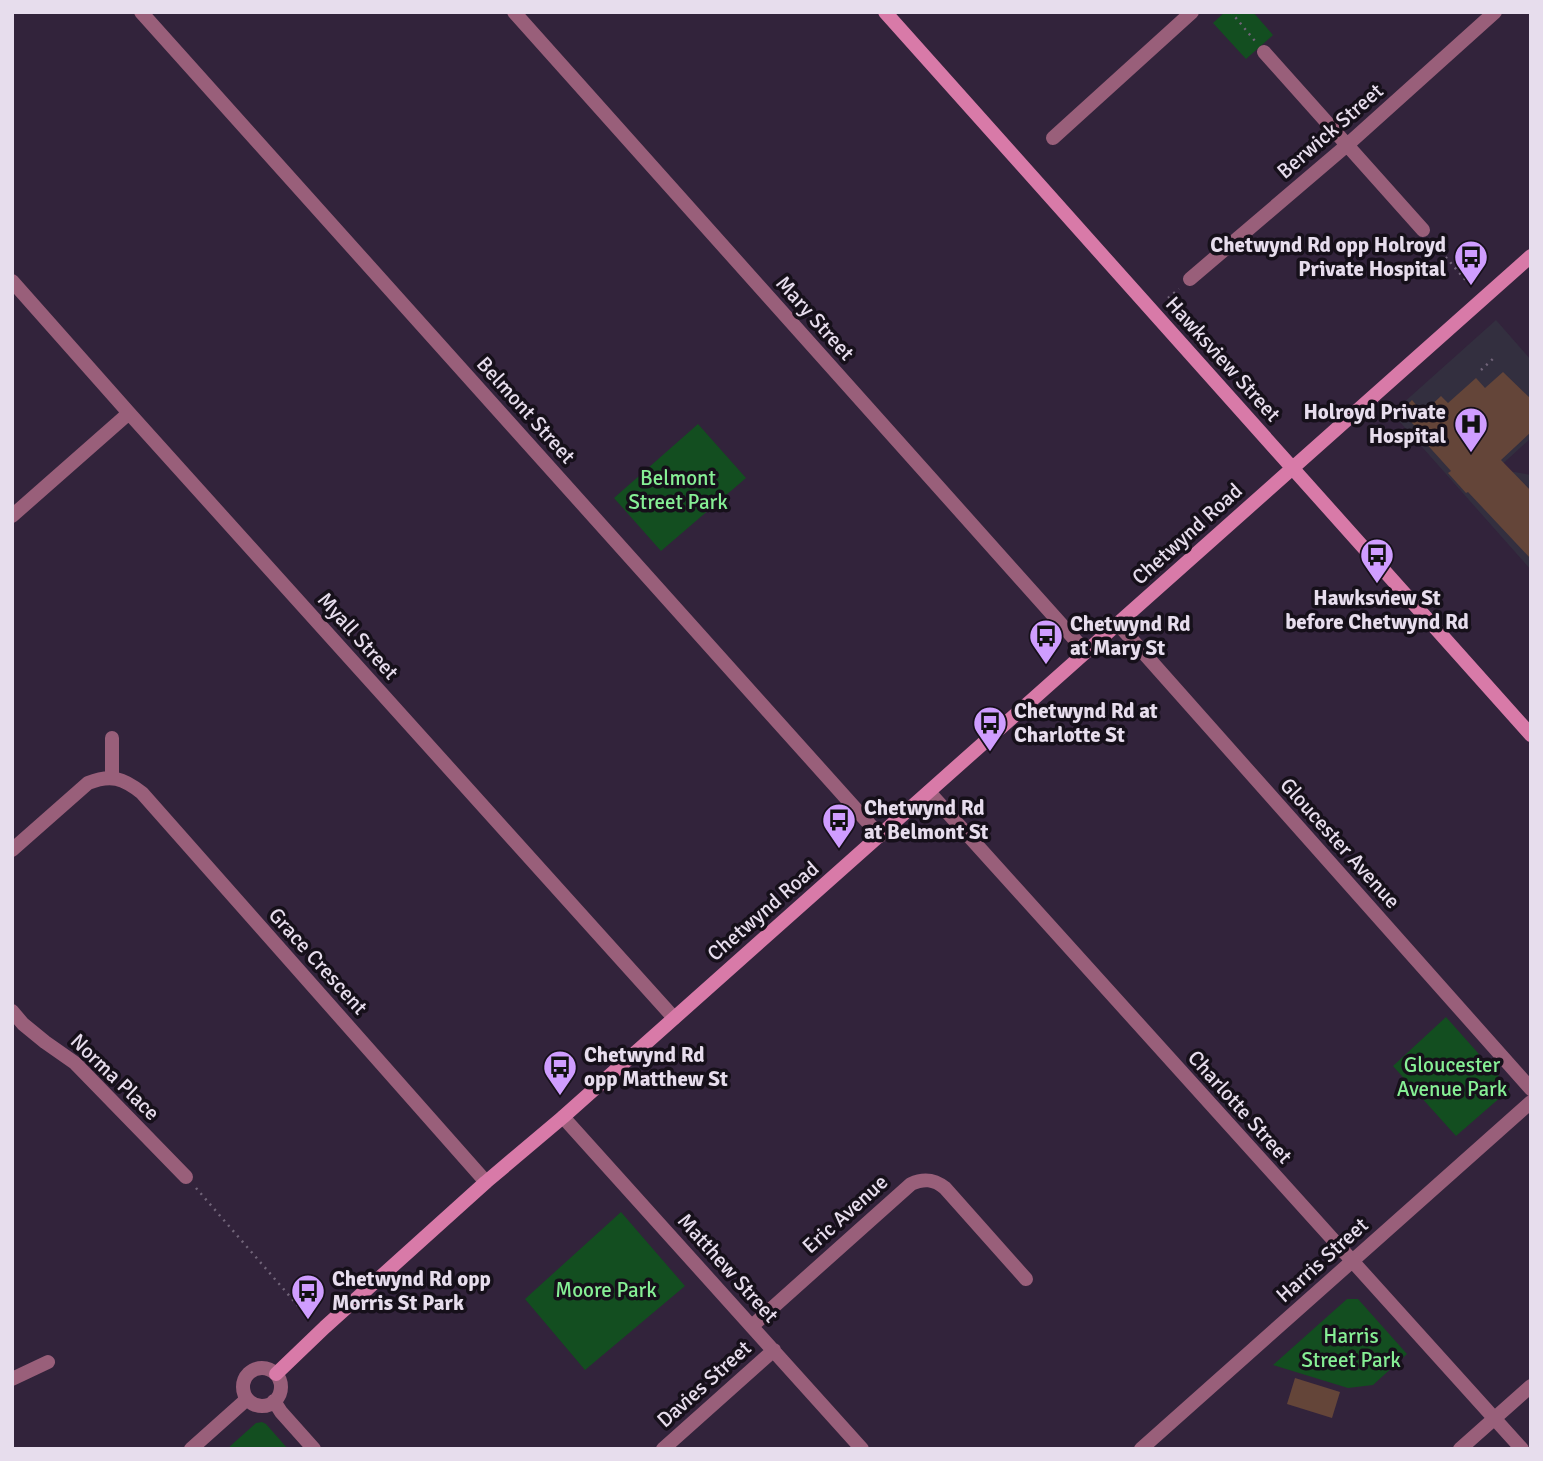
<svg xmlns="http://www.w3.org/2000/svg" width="1543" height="1461" viewBox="0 0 1543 1461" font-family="Signika,sans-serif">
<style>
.medical{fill:#332f3f}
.green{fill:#134e20}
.building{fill:#644539}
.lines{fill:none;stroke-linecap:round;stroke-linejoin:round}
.path{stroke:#716479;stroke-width:2.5;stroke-dasharray:2 5;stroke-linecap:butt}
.street{stroke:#995f7a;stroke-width:14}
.secondary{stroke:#d87aa8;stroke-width:14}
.labels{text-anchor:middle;stroke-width:7;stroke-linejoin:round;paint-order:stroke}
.street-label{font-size:21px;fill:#e7dded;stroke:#16101a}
.poi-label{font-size:21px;font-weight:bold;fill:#e7dded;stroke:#16101a;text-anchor:start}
.park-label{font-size:21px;fill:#86ef95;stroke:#16101a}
</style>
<rect width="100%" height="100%" fill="#32233b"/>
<path class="medical" d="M 1496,320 L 1531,360 L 1531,438 L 1497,469 L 1531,475 L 1531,570 L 1392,413 Z"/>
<path class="green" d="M 1225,12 L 1253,12 L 1273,35 L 1246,59 L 1213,23 Z
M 698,424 L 746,478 L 661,551 L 614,498 Z
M 1446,1017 L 1510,1089 L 1456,1136 L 1393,1066 Z
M 621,1212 L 685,1286 L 585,1370 L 525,1299 Z
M 1347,1299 L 1358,1299 L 1407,1354 L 1373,1385 L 1348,1388 L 1273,1365 Z
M 262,1422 L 266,1424 L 288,1449 L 227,1449 L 256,1423 Z"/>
<path class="building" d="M 1503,372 L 1531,399 L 1531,432 L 1501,460 L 1531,491 L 1531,559 L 1468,492 L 1466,493 L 1448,473 L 1451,471 L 1423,440 L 1425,437 L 1401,411 L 1412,400 L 1423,413 L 1441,396 L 1448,403 L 1476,378 L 1485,388 Z
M 1295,1378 L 1340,1392 L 1332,1418 L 1287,1404 Z"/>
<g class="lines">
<path class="path" d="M 1231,12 L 1255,41
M 1432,241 L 1468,283
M 1168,298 L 1179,289
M 1481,370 L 1496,356
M 196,1188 L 306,1315"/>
<path class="street" d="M 141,12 L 880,836
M 514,12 L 1086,652
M 1264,52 L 1423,230
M 1053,138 L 1192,12
M 1190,279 L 1346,146 L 1495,12
M 12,281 L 129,413 L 674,1018
M 12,516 L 129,413
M 1118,624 L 1531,1089
M 112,778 L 112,738
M 929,792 L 1522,1449
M 12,850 L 88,783 C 111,774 123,778 142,793 L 486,1182
M 12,1011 L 23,1024 L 45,1042 L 75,1063 L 186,1177
M 563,1117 L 862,1449
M 752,1326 L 911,1184 C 924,1178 934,1179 945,1188 L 1026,1279
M243 1387a19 19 0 1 1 38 0a19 19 0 1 1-38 0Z
M 12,1379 L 48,1362
M 274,1401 L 281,1412 L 314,1449
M 191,1449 L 247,1399
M 663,1449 L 774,1350
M 1141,1449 L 1531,1102
M 1460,1449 L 1531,1386"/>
<path class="secondary" d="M 885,12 L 1531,735
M 276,1374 L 325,1327 L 486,1182 L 563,1117 L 1531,256"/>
</g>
<defs>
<g id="bus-pin" transform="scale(1.75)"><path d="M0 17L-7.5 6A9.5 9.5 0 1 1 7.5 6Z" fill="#cf9dff" stroke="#16101a"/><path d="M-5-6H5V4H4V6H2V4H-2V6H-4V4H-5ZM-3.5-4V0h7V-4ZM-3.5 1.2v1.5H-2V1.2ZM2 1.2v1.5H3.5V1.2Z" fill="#111"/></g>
<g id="hospital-pin" transform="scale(1.75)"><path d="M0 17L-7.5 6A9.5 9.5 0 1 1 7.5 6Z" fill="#cf9dff" stroke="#16101a"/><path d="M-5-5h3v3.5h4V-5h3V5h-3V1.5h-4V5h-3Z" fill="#111"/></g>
</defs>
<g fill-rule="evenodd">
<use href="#bus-pin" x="1471" y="257"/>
<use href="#hospital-pin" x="1471" y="424"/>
<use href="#bus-pin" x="1377" y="555"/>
<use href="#bus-pin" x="1046" y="636"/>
<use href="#bus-pin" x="990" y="723"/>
<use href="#bus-pin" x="839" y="820"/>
<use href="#bus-pin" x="560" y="1067"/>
<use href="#bus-pin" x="308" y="1291"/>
</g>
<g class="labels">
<g class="street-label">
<text transform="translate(1330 131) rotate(-41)" y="7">Berwick Street</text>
<text transform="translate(815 318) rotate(48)" y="7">Mary Street</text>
<text transform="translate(1223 359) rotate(48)" y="7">Hawksview Street</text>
<text transform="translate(526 410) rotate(48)" y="7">Belmont Street</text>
<text transform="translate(1187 534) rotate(-42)" y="7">Chetwynd Road</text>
<text transform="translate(358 636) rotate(48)" y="7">Myall Street</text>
<text transform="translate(1340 843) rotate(48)" y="7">Gloucester Avenue</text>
<text transform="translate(763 911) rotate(-41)" y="7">Chetwynd Road</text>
<text transform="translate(318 961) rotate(48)" y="7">Grace Crescent</text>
<text transform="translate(115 1077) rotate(44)" y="7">Norma Place</text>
<text transform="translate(1240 1107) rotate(48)" y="7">Charlotte Street</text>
<text transform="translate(845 1214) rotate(-42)" y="7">Eric Avenue</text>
<text transform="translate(1322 1260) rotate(-42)" y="7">Harris Street</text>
<text transform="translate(728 1268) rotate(48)" y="7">Matthew Street</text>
<text transform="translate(704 1384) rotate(-42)" y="7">Davies Street</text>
</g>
<g class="poi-label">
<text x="1446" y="252" text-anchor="end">Chetwynd Rd opp Holroyd<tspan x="1446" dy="24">Private Hospital</tspan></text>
<text x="1446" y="419" text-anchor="end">Holroyd Private<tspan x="1446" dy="24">Hospital</tspan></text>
<text x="1377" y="605" text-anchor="middle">Hawksview St<tspan x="1377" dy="24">before Chetwynd Rd</tspan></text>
<text x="1070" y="631">Chetwynd Rd<tspan x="1070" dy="24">at Mary St</tspan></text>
<text x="1014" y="718">Chetwynd Rd at<tspan x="1014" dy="24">Charlotte St</tspan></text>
<text x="864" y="815">Chetwynd Rd<tspan x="864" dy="24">at Belmont St</tspan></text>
<text x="584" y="1062">Chetwynd Rd<tspan x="584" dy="24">opp Matthew St</tspan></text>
<text x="332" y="1286">Chetwynd Rd opp<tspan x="332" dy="24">Morris St Park</tspan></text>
</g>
<g class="park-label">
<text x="678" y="485">Belmont<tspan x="678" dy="24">Street Park</tspan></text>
<text x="1452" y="1072">Gloucester<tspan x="1452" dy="24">Avenue Park</tspan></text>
<text x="606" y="1297">Moore Park</text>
<text x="1351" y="1343">Harris<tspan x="1351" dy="24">Street Park</tspan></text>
</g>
</g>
<rect width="1543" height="1461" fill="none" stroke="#e7dded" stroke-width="28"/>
</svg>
